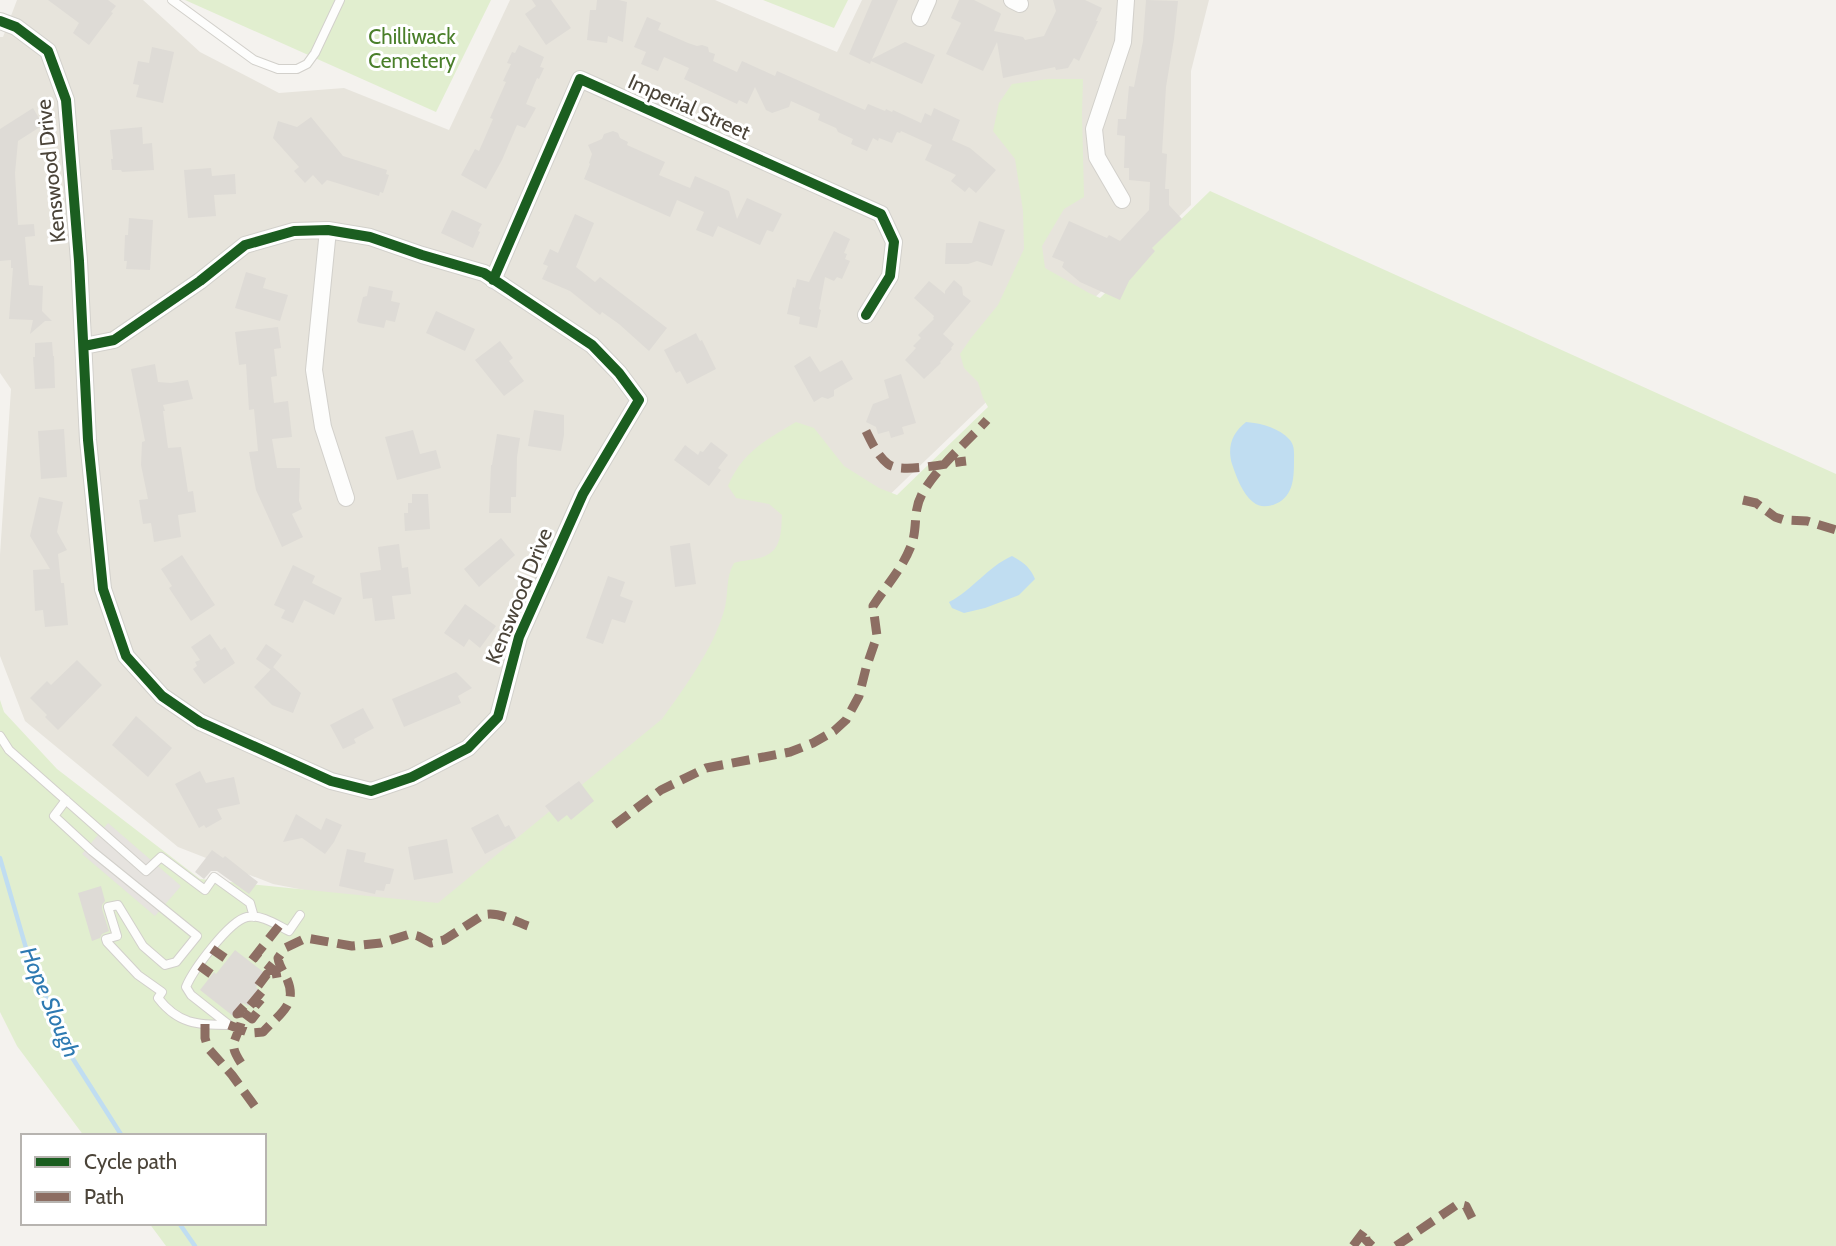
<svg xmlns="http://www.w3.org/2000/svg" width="1836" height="1246" viewBox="0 0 1836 1246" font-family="Cabin,sans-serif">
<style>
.residential{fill:#e7e4dc}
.green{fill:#e1eecf}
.parking{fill:#e6e3df}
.water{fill:#c0ddf1}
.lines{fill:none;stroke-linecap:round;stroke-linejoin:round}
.stream{stroke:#c0ddf1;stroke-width:4.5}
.building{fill:#dedbd6}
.service-casing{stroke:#d2d0cb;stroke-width:10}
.minor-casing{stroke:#d2d0cb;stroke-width:18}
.service{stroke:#fdfdfc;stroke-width:8}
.minor{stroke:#fdfdfc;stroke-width:16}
.quiet{stroke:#8d6e63;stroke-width:9;stroke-dasharray:18 9;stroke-linecap:butt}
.cycleway-casing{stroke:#fff;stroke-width:15}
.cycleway{stroke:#1b5e20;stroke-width:10}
.labels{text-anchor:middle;stroke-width:6;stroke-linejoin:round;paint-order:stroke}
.park-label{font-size:21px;fill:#4a7f2a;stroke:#fff}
.street-label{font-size:21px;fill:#4b4439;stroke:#fff}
.water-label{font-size:23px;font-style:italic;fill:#2e7ab2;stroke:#fff}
</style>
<rect width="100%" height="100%" fill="#f4f2ee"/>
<path class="residential" d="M 17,0 L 143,0 L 200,52 L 279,93 L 344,88 L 449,130 L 510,0 L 715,0 L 837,52 L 862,0 L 1209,0 L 1191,71 L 1191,205 L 851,532 L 639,780 L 440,916 L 273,884 L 178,847 L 25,721 L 0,656 L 0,555 L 11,389 L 0,373 L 0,37 L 3,37 Z"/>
<path class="green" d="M 185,0 L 491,0 L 436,112 Z
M 763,0 L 848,0 L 834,28 Z
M 1048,79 L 1083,79 L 1082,113 L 1084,197 L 1064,209 L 1042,246 L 1045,268 L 1089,293 L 1100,298 L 1210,191 L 1836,474 L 1836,1246 L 166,1246 L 149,1223 L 264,1223 L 264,1136 L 84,1136 L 17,1046 L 0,1012 L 0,700 L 4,712 L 57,769 L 200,879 L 438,903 L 662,719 C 685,687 713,649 724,611 C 729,595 725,578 734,563 C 743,560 759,560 767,555 C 782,548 781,529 782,515 L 769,504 L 736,498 L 728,486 C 742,453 765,440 796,422 L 814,428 L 844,466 L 879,488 L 897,495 L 988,407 L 983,398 L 978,382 L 964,368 L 960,354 L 971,338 L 998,305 L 1024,249 L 1023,211 L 1015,159 L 993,131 L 999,103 L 1012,84 Z"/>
<path class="parking" d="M 108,823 L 181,886 L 155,916 L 82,854 Z"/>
<path class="water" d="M 1246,422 C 1261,423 1279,428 1290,440 C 1295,446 1294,454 1294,461 C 1294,480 1293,498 1273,505 C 1265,507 1259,507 1253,502 C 1243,495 1236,476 1232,464 C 1227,447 1232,433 1246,422 Z
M 1012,556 C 1023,562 1030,567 1035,579 L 1019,595 L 985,608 L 964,613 L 952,608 L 949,602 C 973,590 987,567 1012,556 Z"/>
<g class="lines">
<path class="stream" d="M 0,858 L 26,948 L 68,1051 L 122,1136
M 179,1223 L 195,1246"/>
</g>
<path class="building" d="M 48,0 L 108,0 L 116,6 L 111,12 L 113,13 L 89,45 L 73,33 L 79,23 Z
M 532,0 L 551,0 L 571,28 L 546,45 L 525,14 L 536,6 Z
M 597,0 L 619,0 L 627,2 L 623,42 L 608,36 L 607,43 L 587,40 L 590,10 L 596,10 Z
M 872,0 L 898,0 L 872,59 L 905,42 L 935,55 L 922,84 L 871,61 L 870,64 L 849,54 Z
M 959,0 L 974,0 L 1000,13 L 1001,14 L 994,31 L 1023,37 L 1025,40 L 1044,36 L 1056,11 L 1053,0 L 1085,0 L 1102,8 L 1096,21 L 1098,21 L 1079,61 L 1074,58 L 1068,68 L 1056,70 L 1055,67 L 1003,78 L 997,42 L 983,71 L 946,54 L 961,23 L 951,18 Z
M 1146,0 L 1178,1 L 1174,39 L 1166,87 L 1162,153 L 1167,154 L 1165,189 L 1169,189 L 1169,205 L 1182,219 L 1152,248 L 1155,251 L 1129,281 L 1120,300 L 1080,282 L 1062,267 L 1064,262 L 1052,257 L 1069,221 L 1107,238 L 1109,235 L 1120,241 L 1149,210 L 1150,182 L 1129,180 L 1129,168 L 1124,168 L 1125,136 L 1117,135 L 1118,119 L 1126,119 L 1129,86 L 1134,87 L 1143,41 Z
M 647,17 L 661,23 L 658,30 L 688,43 L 697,46 L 702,45 L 708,47 L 709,52 L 715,54 L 713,61 L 737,72 L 742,61 L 775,76 L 777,71 L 865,110 L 868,104 L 885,111 L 886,109 L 892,112 L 893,110 L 921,123 L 925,113 L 931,116 L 934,108 L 960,120 L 952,140 L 970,148 L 996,170 L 976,193 L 969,187 L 965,192 L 951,181 L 956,175 L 925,160 L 932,145 L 901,131 L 900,133 L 897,132 L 892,143 L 879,138 L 878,141 L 873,138 L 867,151 L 851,144 L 853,139 L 838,132 L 836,128 L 818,120 L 820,114 L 791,101 L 789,107 L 772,113 L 766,110 L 755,87 L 747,104 L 739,100 L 737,104 L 684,79 L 689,68 L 664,57 L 658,71 L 641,64 L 646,52 L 634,47 Z
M 519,45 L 544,57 L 540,67 L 544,68 L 539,79 L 537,78 L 526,104 L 536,108 L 525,128 L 517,125 L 502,160 L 486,189 L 461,175 L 475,149 L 479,151 L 493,119 L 490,118 L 506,82 L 503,81 L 511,64 L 507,63 L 512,52 L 515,53 Z
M 152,47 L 174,52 L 163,103 L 136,97 L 139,85 L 133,84 L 138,61 L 149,63 Z
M 33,108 L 43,125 L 18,141 L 15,173 L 18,225 L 34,224 L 35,236 L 25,237 L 29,285 L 43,286 L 42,311 L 52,321 L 45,321 L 30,334 L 33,320 L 9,319 L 13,268 L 11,268 L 11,260 L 0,261 L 0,129 Z
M 311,117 L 343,156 L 387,170 L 386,174 L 389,175 L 383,193 L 380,192 L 379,196 L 327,180 L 322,185 L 313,175 L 305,183 L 294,171 L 299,167 L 273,138 L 278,121 L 297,127 Z
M 142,127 L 143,144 L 152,143 L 154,170 L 122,172 L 121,170 L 112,170 L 111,159 L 113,159 L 110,130 Z
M 613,131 L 618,133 L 620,138 L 628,142 L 627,145 L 665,162 L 659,175 L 690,188 L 695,176 L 729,191 L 737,219 L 747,198 L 782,214 L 773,232 L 767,230 L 760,245 L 718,226 L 713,237 L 696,230 L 704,212 L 677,200 L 670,217 L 584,179 L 590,164 L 589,163 L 592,154 L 588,145 L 602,139 L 604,134 Z
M 211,168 L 212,176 L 235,174 L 236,194 L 214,195 L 216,216 L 188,218 L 184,170 Z
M 452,210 L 482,224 L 478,231 L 480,232 L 473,248 L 441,233 Z
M 575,214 L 594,223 L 576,267 L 595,282 L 600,277 L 667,328 L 649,351 L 619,324 L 602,312 L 600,315 L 570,291 L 542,279 L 548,266 L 543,264 L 550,249 L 558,253 Z
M 129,218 L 153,220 L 150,270 L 126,269 L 127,261 L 124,261 L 125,235 L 128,235 Z
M 979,221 L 1005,230 L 992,266 L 977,261 L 968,264 L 945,264 L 946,243 L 972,243 Z
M 834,231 L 850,239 L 844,253 L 847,254 L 845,259 L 850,261 L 842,279 L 837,277 L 834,281 L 825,277 L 819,309 L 821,310 L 817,328 L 799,324 L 800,317 L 787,314 L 793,287 L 795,288 L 797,279 L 809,282 Z
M 246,272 L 266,278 L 263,288 L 288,295 L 280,321 L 235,308 Z
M 954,280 L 962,287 L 963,295 L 971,301 L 943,334 L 954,344 L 951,348 L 952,349 L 940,362 L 941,363 L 924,379 L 905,360 L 916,348 L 913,346 L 921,338 L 918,335 L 934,319 L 933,318 L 934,316 L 914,298 L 929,281 L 945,294 L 945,291 Z
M 369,286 L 393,291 L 391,301 L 400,303 L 395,322 L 386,320 L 384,328 L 359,323 L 357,321 L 363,297 L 367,296 Z
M 436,311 L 475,329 L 465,351 L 426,333 Z
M 278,327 L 281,348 L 274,349 L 277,376 L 271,377 L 274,403 L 288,401 L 292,437 L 272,439 L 277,468 L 300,468 L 299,501 L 302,509 L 292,514 L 303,537 L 282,547 L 256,490 L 249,452 L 258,451 L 254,409 L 249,410 L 246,364 L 239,365 L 235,332 Z
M 696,333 L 700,341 L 702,340 L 716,369 L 687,384 L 680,371 L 676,373 L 664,350 Z
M 500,341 L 513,358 L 509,361 L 524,381 L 504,396 L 475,360 Z
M 52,342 L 53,356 L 54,356 L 55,388 L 35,389 L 33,357 L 35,357 L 35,343 Z
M 810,356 L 820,372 L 842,360 L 853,379 L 834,390 L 834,396 L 828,399 L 822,397 L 814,402 L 794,366 Z
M 155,364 L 158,382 L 171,383 L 188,380 L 193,399 L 163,405 L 165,411 L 163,411 L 168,448 L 181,447 L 188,492 L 193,491 L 196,512 L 178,515 L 181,537 L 154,542 L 151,523 L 143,524 L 139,500 L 148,499 L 141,465 L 142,442 L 145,441 L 131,369 Z
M 901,374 L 916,423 L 902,427 L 904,434 L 891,438 L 889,431 L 878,434 L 876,427 L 866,422 L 873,404 L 889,398 L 884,380 Z
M 534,410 L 564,415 L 564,435 L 561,451 L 528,446 Z
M 64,429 L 67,477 L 41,479 L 38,431 Z
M 413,430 L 420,454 L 436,450 L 441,468 L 397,480 L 385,437 Z
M 497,434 L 520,438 L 517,457 L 516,497 L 511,497 L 511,513 L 489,513 L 491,465 L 492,465 Z
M 711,442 L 728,455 L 718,468 L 721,470 L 709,486 L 674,460 L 685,445 L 698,455 L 700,451 L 703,452 Z
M 412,494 L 428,494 L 430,529 L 405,531 L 404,513 L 408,513 L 408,503 L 412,503 Z
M 39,497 L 63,502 L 57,532 L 67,550 L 58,554 L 61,583 L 64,583 L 68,625 L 45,627 L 43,610 L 35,611 L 33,570 L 50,569 L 30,536 Z
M 501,538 L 515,555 L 479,587 L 464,569 Z
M 690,543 L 696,584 L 675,587 L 670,546 Z
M 399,544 L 402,568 L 408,567 L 411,594 L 392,596 L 395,619 L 375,621 L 372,598 L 363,599 L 360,573 L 381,570 L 378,547 Z
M 182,555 L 215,605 L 191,621 L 169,588 L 172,586 L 161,569 Z
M 293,565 L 315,576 L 312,583 L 342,598 L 334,615 L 304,600 L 293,623 L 281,618 L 285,610 L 274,605 Z
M 608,576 L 625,582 L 620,596 L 633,601 L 625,623 L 612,619 L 603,644 L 586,638 Z
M 465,604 L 496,626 L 480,648 L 469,639 L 464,647 L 444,633 Z
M 210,634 L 221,650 L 225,647 L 235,663 L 204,684 L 193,669 L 197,666 L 195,662 L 200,660 L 191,647 Z
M 266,644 L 282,655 L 271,670 L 256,659 Z
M 77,660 L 102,685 L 58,730 L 45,717 L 47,715 L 30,698 L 47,681 L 51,685 Z
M 273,667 L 301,693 L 293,713 L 272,705 L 254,687 Z
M 456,672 L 472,688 L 458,696 L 461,703 L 404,727 L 392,699 Z
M 363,708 L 374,728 L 354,739 L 356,743 L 343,749 L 330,725 Z
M 136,716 L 172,748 L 148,777 L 112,745 Z
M 200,771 L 206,783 L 234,777 L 240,804 L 217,809 L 222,819 L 206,828 L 204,825 L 199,828 L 175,784 Z
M 579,781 L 594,801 L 571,820 L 567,815 L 558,822 L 545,806 Z
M 296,814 L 321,830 L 326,818 L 342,825 L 334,842 L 325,854 L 302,838 L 283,842 Z
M 498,814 L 505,827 L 509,825 L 516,838 L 485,854 L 471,828 Z
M 447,839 L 453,873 L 414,880 L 408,847 Z
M 347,849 L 366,853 L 364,862 L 394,869 L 390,884 L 386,884 L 384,891 L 376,890 L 375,894 L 339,886 Z
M 212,850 L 223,858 L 225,856 L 258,882 L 249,894 L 217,871 L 211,871 L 204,879 L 195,872 Z
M 101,886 L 105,901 L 102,905 L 102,909 L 109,931 L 102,934 L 100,938 L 92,941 L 78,893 Z
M 235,950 L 266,974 L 256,987 L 260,991 L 248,1006 L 243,1003 L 233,1016 L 200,990 L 214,972 L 216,974 Z"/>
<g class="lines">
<g class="service-casing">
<path id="service" d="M 172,0 L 254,60 L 278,69 L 297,69 L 307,64 L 315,53 L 340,0
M 0,736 L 9,750 L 146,871 L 161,857 L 205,890 L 214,877 L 250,903 L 254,917
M 66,800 L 54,816 L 92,851 L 197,936 L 176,962 L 165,965 L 143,946 L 118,905 L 108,907 L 117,936 L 106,939 L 107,942 L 138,975 L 162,992 L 158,998 C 178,1024 197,1025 229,1025 L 191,995 L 186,987 C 193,970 229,921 247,917 C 261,914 277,925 289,931 L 300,915"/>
</g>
<g class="minor-casing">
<path id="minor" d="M 1012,0 L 1020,4
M 920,18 L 928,0
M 0,21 L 16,27 L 48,51 L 66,100 L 79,261 L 88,440 L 103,589 L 126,656 L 162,696 L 200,722 L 331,781 L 371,791 L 412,777 L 468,748 L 498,717 L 519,637 L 549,570 L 583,494 L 639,400 L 619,373 L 592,345 L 484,273 L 422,255 L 370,237 L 328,230 L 294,231 L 245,245 L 200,281 L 114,340 L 84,346
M 1122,200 L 1097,157 L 1094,129 L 1123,42 L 1126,0
M 328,230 L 314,370 L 323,427 L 346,498
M 493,280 L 580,79 L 881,214 L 894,242 L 890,276 L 866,315"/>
</g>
<use href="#service" class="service"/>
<use href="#minor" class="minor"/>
<path class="quiet" d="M 866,431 C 872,443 877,455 888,464 C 900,474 949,463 966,461
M 1743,500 L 1756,503 L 1775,517 L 1784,520 L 1807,521 L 1836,530
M 614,825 L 661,790 L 706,768 L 790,752 L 813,743 L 834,731 L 846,720 L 859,696 L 866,668 L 877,636 L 873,606 C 886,586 902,569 911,546 C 919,525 911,510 925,489 C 941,464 967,442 987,420
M 212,949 L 225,958
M 252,960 L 279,926
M 200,966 L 211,974
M 244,1006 L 237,1014 L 245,1012 L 263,990 L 258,986 L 267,974 L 273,979 L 277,978 L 276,972 L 256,956
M 244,1013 L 252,1019 L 262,1006 L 255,1000
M 241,1023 C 235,1044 228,1043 241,1063
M 205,1024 L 205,1038 L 208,1048 L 232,1075 L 256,1108
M 229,1025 L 250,1033 L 263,1032 C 280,1013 298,1005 287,979 C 284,972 279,966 278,958 L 285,948 L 306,938 L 352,946 L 381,943 L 410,934 L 418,936 L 431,943 L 444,940 L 483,915 C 498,911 514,921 528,926
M 1353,1246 L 1365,1230 L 1366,1240 L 1372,1246
M 1396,1246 L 1458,1204 L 1466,1206 L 1472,1218"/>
<g class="cycleway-casing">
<path id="cycleway" d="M 0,21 L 16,27 L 48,51 L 66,100 L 79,261 L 88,440 L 103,589 L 126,656 L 162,696 L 200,722 L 331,781 L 371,791 L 412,777 L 468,748 L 498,717 L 519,637 L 549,570 L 583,494 L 639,400 L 619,373 L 592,345 L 484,273 L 422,255 L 370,237 L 328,230 L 294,231 L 245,245 L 200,281 L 114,340 L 84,346
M 493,280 L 580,79 L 881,214 L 894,242 L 890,276 L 866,315"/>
</g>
<use href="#cycleway" class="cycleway"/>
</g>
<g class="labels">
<g class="park-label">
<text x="412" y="44">Chilliwack<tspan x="412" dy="24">Cemetery</tspan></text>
</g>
<g class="street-label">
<text transform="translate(689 107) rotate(24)" y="7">Imperial Street</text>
<text transform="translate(51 171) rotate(-96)" y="7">Kenswood Drive</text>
<text transform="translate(519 596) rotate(-68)" y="7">Kenswood Drive</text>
</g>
<g class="water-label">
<text transform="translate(50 1002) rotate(67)" y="8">Hope Slough</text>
</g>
</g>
<rect x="21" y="1134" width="245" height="91" fill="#ffffff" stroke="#b7b4b0" stroke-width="2"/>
<rect x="35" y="1157" width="35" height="10" fill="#1b5e20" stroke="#b7b4b0" stroke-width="2"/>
<text x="84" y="1169" font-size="21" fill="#4b4439">Cycle path</text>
<rect x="35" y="1192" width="35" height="10" fill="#8d6e63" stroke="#b7b4b0" stroke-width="2"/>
<text x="84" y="1204" font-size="21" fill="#4b4439">Path</text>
</svg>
